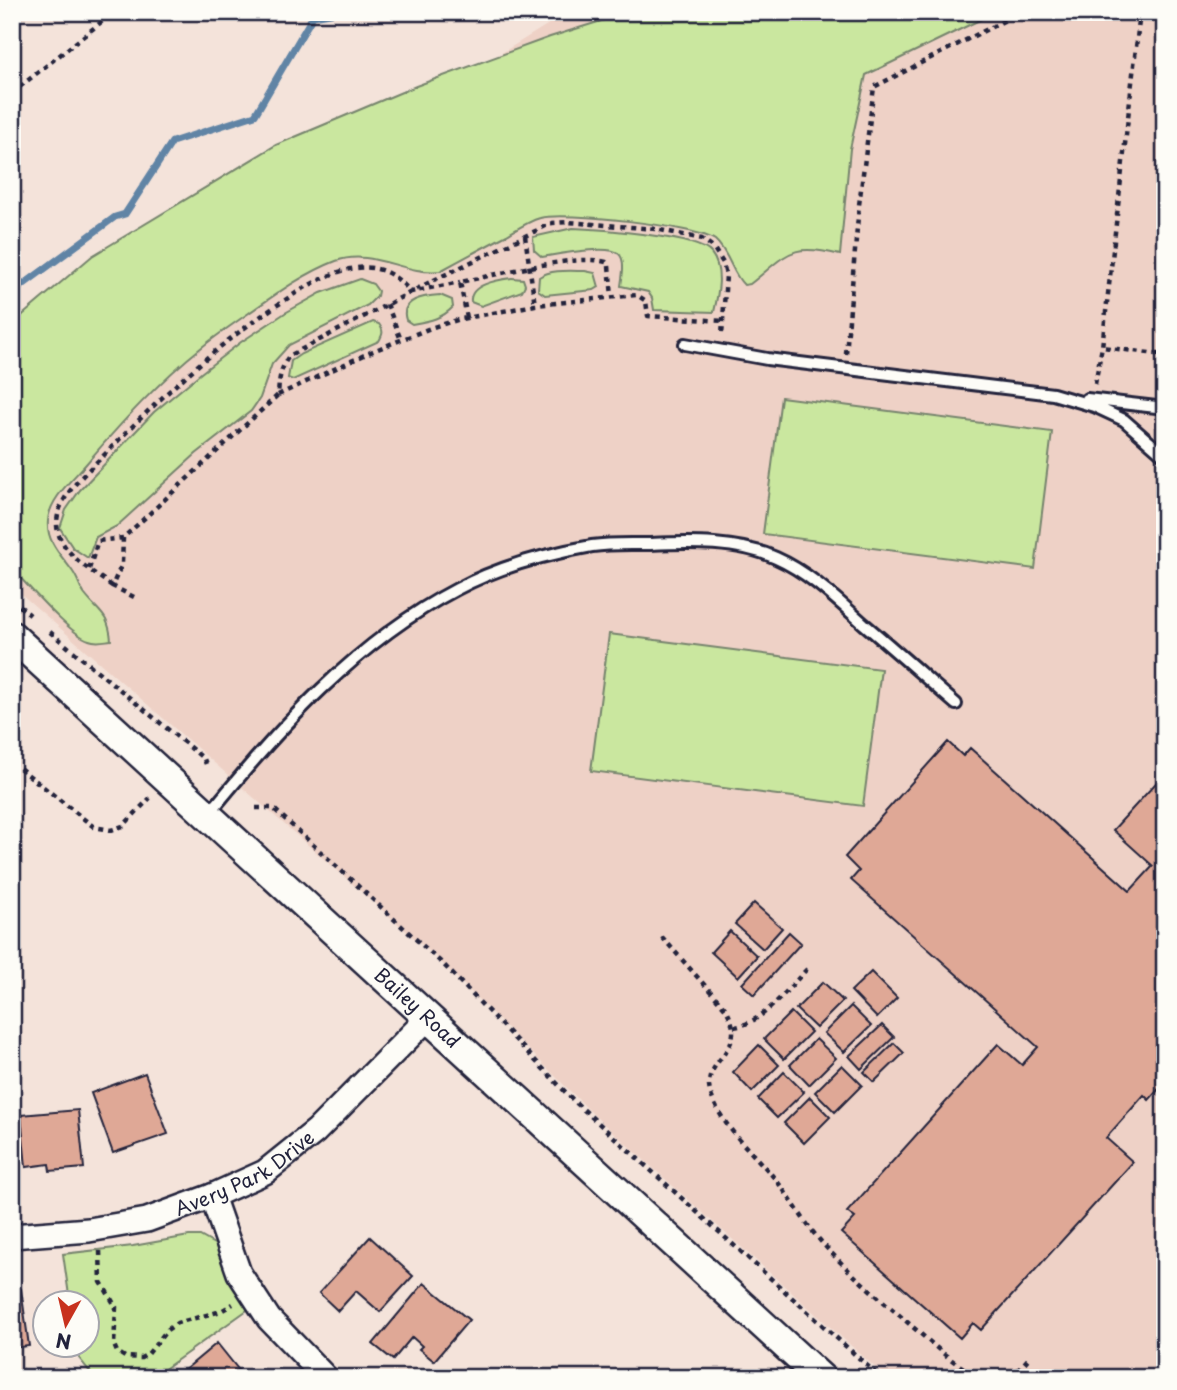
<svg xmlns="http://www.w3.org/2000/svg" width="1177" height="1390" viewBox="0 0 1177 1390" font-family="'Playpen Sans',sans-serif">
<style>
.built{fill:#eed1c6}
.green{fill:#cae79f;stroke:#76846d;stroke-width:2}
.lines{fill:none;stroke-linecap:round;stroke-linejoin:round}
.stream{stroke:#6184a5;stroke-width:7}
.building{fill:#dfa896;stroke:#22223b;stroke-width:2}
.service-casing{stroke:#22223b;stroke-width:16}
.minor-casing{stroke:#22223b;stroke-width:28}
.tertiary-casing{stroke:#22223b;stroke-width:33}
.path{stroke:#22223b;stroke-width:4.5;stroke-dasharray:5 5;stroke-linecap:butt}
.service{stroke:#fdfcf7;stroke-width:10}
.minor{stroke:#fdfcf7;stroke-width:23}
.tertiary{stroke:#fdfcf7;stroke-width:28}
.labels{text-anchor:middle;stroke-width:6;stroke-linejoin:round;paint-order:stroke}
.street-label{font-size:19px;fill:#22223b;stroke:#fdfcf7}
</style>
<rect width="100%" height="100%" fill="#f4e3da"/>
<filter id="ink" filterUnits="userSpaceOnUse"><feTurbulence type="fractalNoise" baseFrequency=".0143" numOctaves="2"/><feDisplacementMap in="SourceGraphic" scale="14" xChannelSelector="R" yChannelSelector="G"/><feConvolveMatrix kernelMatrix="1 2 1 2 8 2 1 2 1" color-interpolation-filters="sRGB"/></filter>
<g filter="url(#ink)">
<path class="built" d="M 568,12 L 1165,12 L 1165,1378 L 887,1378 L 596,1117 L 436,957 L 12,586 L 12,356 Z"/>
<path class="green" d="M 630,12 L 996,12 L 866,75 L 850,149 L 840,255 C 790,242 788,254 750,284 L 744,285 C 732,274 729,252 715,240 C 697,226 563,211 540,218 C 529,221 517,229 507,235 C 484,247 462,259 440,271 C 404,275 372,248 336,261 C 305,273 276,294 249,313 C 233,324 217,335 202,347 C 159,381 121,423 86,464 C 73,479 49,499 48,521 C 46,542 62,556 73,572 C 78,579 80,588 85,595 C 99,613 109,614 111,640 C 103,641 96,643 89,640 C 69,634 28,585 12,569 L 12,324 L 92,256 L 276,145 L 416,86 L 550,37 Z
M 573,228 C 598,229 697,236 711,253 C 724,269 718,295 714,312 L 654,310 L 652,298 L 648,292 L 621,286 C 622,278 626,260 619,254 C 609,244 556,255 542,257 L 534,250 L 533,237 Z
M 585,271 L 595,273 L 599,287 L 594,290 L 545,295 L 538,290 L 539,277 C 552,269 570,271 585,271 Z
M 512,278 L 523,279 L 525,285 L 522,291 L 481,306 L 471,302 C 469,284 498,280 512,278 Z
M 360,279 L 373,284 L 378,291 L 377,296 L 368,305 L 289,345 L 272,364 L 260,398 L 251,411 L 196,454 L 117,526 L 96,537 L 88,558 L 73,548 L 60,528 L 66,510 L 80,490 L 154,412 L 201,373 L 241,342 L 285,313 L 321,293 Z
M 440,295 L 452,300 L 453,307 C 442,319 428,321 412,324 L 406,320 C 399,299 425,296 440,295 Z
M 373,322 L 379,324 C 384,331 383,334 379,341 L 293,380 L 288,378 L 291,361 L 301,354 Z
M 781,397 L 1052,432 L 1035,569 L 763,534 Z
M 609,634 L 881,669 L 863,806 L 591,771 Z
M 189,1236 L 200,1236 L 216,1245 L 250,1308 L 152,1378 L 95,1378 L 79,1358 L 77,1345 L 88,1344 L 88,1302 L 70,1302 L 63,1254 L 133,1246 Z"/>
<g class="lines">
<path class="stream" d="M 12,293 L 115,217 L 125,214 L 172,142 L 255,115 L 313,16 L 336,12"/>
</g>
<path class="building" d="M 948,742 L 963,756 L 970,748 L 1130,891 L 1153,866 L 1113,830 L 1165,773 L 1165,1082 L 1149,1100 L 1144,1095 L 1106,1138 L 1133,1162 L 981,1330 L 973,1323 L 960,1338 L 841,1233 L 855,1218 L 847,1212 L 998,1044 L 1022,1065 L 1038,1047 L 851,880 L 859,871 L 845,857 Z
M 754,903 L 782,928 L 763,949 L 735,924 Z
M 730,931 L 757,956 L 738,977 L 711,952 Z
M 789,932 L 801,943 L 754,995 L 742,984 Z
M 871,972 L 897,998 L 877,1018 L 851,991 Z
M 823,982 L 843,1001 L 816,1028 L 796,1009 Z
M 851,1006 L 871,1026 L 844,1052 L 824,1033 Z
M 791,1012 L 811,1032 L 784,1059 L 764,1039 Z
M 882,1025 L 894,1037 L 861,1069 L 849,1056 Z
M 816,1039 L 836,1058 L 809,1085 L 790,1065 Z
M 894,1043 L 904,1053 L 874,1082 L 864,1072 Z
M 759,1045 L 779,1065 L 752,1092 L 733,1072 Z
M 842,1065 L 862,1085 L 835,1112 L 815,1092 Z
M 784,1072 L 804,1092 L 777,1118 L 758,1099 Z
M 145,1073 L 168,1134 L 113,1153 L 91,1093 Z
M 810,1097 L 830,1117 L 804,1143 L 784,1123 Z
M 78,1110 L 84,1168 L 50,1171 L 49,1164 L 26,1167 L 21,1115 Z
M 370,1237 L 413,1276 L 380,1312 L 356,1291 L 338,1311 L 319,1293 Z
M 424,1283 L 469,1320 L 434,1361 L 419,1349 L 422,1346 L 412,1337 L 393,1360 L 373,1344 Z
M 21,1289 L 29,1346 L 12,1348 L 12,1290 Z
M 217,1343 L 245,1378 L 175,1378 Z"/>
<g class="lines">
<g class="service-casing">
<path id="service" d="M 685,344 L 767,359 L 1053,394 L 1094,406 L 1124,420 L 1165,456
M 1087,399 L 1165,408
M 208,815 C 278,729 357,641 457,589 C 498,567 546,554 592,546 C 611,543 631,544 650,544 C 690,542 739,541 776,558 C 810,573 837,600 864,624 C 895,650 925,677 956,704"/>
</g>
<g class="minor-casing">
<g id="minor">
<path d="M 212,1196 L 239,1273 L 269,1319 L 326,1378"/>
<path id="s1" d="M 12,1236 L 89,1230 L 147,1220 L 212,1196 L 265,1172 L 316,1131 L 428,1018"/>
</g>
</g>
<g class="tertiary-casing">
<g id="tertiary">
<path id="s2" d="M 12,636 L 821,1378"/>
</g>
</g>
<path class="path" d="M 1140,12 L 1102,347 L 1165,355
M 12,93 L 114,12
M 525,236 L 535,305
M 387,304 L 401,340
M 467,318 L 460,282 C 493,276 576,253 606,262 L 609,266 L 612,296
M 846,354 L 859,205 L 874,87 L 1021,12
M 1095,384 L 1102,347
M 278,395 L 373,351 L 433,327 L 461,319 L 535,305 L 637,295 L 646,301 L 648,316 L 723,321
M 89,569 L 98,541 L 123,538
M 112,586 C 92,571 58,552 57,525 C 56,495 91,469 110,449 C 163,395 216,345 279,304 C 300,290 325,274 350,269 C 377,264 393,272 411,292 L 460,282
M 134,597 L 112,586 L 122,564 L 123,538 L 278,395 C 279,380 280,369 289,356 L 434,280 L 552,223 L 568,222 L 656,229 L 702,239 L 713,247 L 723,263 L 726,275 L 722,336
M 12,599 L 30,615
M 50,632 L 204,759 L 207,767
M 12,762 L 94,827 L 111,830 L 123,826 L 150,798
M 256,808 L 273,808 L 444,965 L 574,1101 L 881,1378
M 662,937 L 725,1008 C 753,1052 698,1059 711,1095 C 724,1130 753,1152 776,1180 C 789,1196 800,1215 813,1232 C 842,1268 880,1298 914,1328 C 936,1347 956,1367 983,1378
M 734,1027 C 764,1023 787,989 807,969
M 100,1251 L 101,1282 L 116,1307 L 114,1345 L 117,1352 L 125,1357 L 141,1358 L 148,1354 L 167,1330 L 177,1323 L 221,1311 L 233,1304
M 1011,1378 L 1028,1359"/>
<use href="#service" class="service"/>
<use href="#minor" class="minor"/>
<use href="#tertiary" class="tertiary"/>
</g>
</g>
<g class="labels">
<g class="street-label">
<text dy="7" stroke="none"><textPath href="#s2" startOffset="550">Bailey Road</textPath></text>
<text dy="7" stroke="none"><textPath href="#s1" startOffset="245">Avery Park Drive</textPath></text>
</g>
</g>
<rect width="1177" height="1390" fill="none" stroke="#fdfcf7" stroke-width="42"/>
<rect x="21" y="21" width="1135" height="1348" fill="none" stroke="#22223b" stroke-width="2.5" filter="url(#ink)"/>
<g transform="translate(66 1324) rotate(188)"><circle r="33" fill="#fdfcf7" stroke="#a5a5ac" stroke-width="2"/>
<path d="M0-5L12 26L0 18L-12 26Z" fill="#c8321e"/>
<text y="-10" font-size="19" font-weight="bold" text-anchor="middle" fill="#22223b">N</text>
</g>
</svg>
